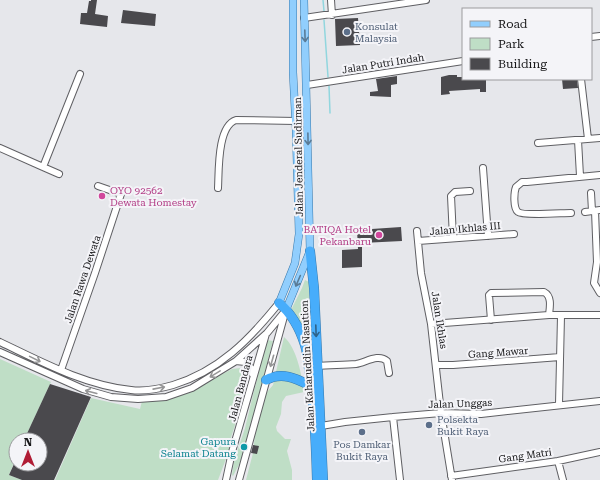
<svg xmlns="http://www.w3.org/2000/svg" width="600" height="480" viewBox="0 0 600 480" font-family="'Roboto Serif',serif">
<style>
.green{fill:#bfdec6}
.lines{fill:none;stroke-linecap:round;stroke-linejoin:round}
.stream{stroke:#91d6de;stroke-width:1.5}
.building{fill:#4a494d}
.minor-casing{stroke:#5f5f63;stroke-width:8}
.major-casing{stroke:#3678ac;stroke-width:8}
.highway-casing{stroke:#3678ac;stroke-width:10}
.minor{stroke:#fff;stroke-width:6}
.major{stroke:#91cefd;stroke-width:7}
.highway{stroke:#47adfb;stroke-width:9}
.oneway{stroke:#5a7b96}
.oneway2{stroke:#2e628a}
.oneway3{stroke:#969697}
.service-dot{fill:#5c6f8a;stroke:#f4f4f8;stroke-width:1.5}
.hotel-dot{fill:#d1479c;stroke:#f4f4f8;stroke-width:1.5}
.culture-dot{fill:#0f9aa8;stroke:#f4f4f8;stroke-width:1.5}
.labels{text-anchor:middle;stroke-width:4;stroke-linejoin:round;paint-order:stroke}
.service-label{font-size:10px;fill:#4e5e75;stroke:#f4f4f8;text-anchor:start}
.street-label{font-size:10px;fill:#161618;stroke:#f4f4f8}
.hotel-label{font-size:10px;fill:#b23c85;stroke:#f4f4f8;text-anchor:start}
.culture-label{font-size:10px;fill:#0d838f;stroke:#f4f4f8;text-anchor:end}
</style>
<rect width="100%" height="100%" fill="#e6e7eb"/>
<path class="green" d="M 305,280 L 309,282 L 309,333 L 299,321 L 290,312 L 302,288 Z
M 284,337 C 297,348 302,376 304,392 L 286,396 L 282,402 L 281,414 L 276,427 L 277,431 L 285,439 L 291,439 L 287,451 L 292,470 L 292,480 L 246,480 L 253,453 L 256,425 L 267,392 L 273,385 Z
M 267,340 L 273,341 L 272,345 L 242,459 L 233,476 L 232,475 L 234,461 L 245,428 L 254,391 Z
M 0,359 L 51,382 L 24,440 L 16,440 L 16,458 L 9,475 L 22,480 L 0,480 Z
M 240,368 L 247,370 C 245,388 240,407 235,425 C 233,433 228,442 229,451 L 218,480 L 55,480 L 91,398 L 140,409 L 142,401 L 158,400 L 187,393 L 232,369 Z"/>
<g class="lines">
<path class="stream" d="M 323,0 L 324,11
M 324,20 L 328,77
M 329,86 L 330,113"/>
</g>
<path class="building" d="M 91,0 L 97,0 L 95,14 L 108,16 L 107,27 L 80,24 L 81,13 L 87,13 L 89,1 L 91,1 Z
M 123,10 L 156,14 L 155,26 L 121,23 Z
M 358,18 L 360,45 L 336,46 L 335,19 Z
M 449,75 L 457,75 L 457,77 L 463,77 L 463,79 L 486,79 L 486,92 L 480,92 L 480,89 L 449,91 L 450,94 L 441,95 L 441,77 Z
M 397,76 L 397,84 L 391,85 L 391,97 L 370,96 L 370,92 L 378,91 L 376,79 Z
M 562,79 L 577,79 L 578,88 L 563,89 Z
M 401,227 L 402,241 L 362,243 L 362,267 L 342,268 L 342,250 L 358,249 L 357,230 Z
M 50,384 L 91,397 L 54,480 L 22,480 L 9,475 L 14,464 L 40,464 L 40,440 L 24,440 Z
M 253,445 L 259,446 L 257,454 L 251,453 Z"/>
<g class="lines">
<g class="minor-casing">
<path id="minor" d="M 331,0 L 332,15
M 304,18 L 426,0
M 591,37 L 600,36
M 581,79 L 588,139
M 307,85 L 463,61
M 578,140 L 580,176
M 538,143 L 600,138
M 0,148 L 43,167 L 80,74
M 43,167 L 59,174
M 483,168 L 488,236
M 218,188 C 219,172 217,126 236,120 L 296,121
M 591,193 L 592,211
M 595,211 L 597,262 L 594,283 L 600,293
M 585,212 L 600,210
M 571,213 C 562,213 523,216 518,212 C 513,208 514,192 516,187 L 522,182 L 527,182 L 600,175
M 417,231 L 421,273 L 431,324 L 441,413 L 452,480
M 453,238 L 451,196 L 455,192 L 470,191
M 418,241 L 514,234
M 491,320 L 489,295 L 491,293 L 544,292 C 552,296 550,307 549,315
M 431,324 L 549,315 L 600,315
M 0,342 C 42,362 84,385 131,390 C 145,392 159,389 173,385 C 219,371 249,340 279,303
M 0,352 L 83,389 L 111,397 L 138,399 L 166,397 L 192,388 L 236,361 L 267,333 L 286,310
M 236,361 L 245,362 L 251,368 L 253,375
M 436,365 L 453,365 L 560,357
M 317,366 C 330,365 343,365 356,364 C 365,363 378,353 387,361 L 389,373
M 61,370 L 95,273 L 121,194 L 98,186
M 559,404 L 561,316
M 393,417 L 400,480
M 321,426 L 345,422 L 393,417 L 441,413 L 481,414 L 600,401
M 558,461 L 563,480
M 451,476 L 558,461 L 600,452
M 226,480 L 232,452 L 266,334
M 239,480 L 285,313"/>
</g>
<g class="major-casing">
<path id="major" d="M 279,303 L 295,263 L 299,234 L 296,130 L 293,72 L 293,0
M 286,310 L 310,251 L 304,0"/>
</g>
<g class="highway-casing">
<path id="highway" d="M 310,251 L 314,288 L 323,480
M 279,303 C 292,314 300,329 305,345 C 308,355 308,365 310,375 C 315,410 316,445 317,480
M 266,380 C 282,371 297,379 311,386"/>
</g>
<use href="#minor" class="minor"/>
<use href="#major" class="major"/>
<use href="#highway" class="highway"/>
</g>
<defs><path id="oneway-shaft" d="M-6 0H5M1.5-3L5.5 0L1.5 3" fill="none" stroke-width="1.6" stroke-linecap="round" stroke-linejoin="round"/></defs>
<g class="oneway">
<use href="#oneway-shaft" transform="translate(305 36) rotate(88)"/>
<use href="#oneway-shaft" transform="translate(308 139) rotate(89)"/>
<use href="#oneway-shaft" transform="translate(298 281) rotate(113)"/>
</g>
<use class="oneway2" href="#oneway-shaft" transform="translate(316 331) rotate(88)"/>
<g class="oneway3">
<use href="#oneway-shaft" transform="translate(35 359) rotate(26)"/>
<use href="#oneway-shaft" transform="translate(272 361) rotate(106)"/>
<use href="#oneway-shaft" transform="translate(215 374) rotate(149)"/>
<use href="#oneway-shaft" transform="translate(159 388) rotate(-11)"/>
<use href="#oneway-shaft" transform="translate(91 392) rotate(-165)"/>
</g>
<g class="service-dot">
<circle cx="347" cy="32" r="4"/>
<circle cx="429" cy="425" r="4"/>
<circle cx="362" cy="432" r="4"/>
</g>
<g class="hotel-dot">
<circle cx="102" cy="196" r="4"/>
<circle cx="379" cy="235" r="4"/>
</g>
<circle class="culture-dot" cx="244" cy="447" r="4"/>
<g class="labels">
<g class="service-label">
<text x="355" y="30">Konsulat<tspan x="355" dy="12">Malaysia</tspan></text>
<text x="437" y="423">Polsekta<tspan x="437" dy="12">Bukit Raya</tspan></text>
<text x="362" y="448" text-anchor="middle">Pos Damkar<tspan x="362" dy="12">Bukit Raya</tspan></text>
</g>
<g class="street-label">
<text transform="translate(383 63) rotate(-9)" y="4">Jalan Putri Indah</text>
<text transform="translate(298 157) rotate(-91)" y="4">Jalan Jenderal Sudirman</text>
<text transform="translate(465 228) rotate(-5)" y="4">Jalan Ikhlas III</text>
<text transform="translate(82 279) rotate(-71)" y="4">Jalan Rawa Dewata</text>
<text transform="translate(440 320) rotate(81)" y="4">Jalan Ikhlas</text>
<text transform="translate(498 352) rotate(-4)" y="4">Gang Mawar</text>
<text transform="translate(307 366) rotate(-93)" y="4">Jalan Kaharuddin Nasution</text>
<text transform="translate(240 388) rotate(-75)" y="4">Jalan Bandara</text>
<text transform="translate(460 403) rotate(-2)" y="4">Jalan Unggas</text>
<text transform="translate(525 455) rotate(-8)" y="4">Gang Matri</text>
</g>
<g class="hotel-label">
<text x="110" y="194">OYO 92562<tspan x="110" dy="12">Dewata Homestay</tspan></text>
<text x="371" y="233" text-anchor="end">BATIQA Hotel<tspan x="371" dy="12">Pekanbaru</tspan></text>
</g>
<g class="culture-label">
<text x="236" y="445">Gapura<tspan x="236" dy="12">Selamat Datang</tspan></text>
</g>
</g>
<rect x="462" y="8" width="130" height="72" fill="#f4f4f8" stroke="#9b9b9e"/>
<rect x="470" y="21" width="20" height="6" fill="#91cefd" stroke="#9b9b9e"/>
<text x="498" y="28" font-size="12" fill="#161618">Road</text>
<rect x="470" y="38" width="20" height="12" fill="#bfdec6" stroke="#9b9b9e"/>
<text x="498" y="48" font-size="12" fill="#161618">Park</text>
<rect x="470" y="58" width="20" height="12" fill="#4a494d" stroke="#9b9b9e"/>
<text x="498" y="68" font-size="12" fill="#161618">Building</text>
<g transform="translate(28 452)"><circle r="19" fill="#f4f4f8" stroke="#9b9b9e"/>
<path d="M0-3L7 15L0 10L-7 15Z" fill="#b01c35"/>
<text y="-6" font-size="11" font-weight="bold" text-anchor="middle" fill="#161618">N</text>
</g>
</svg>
